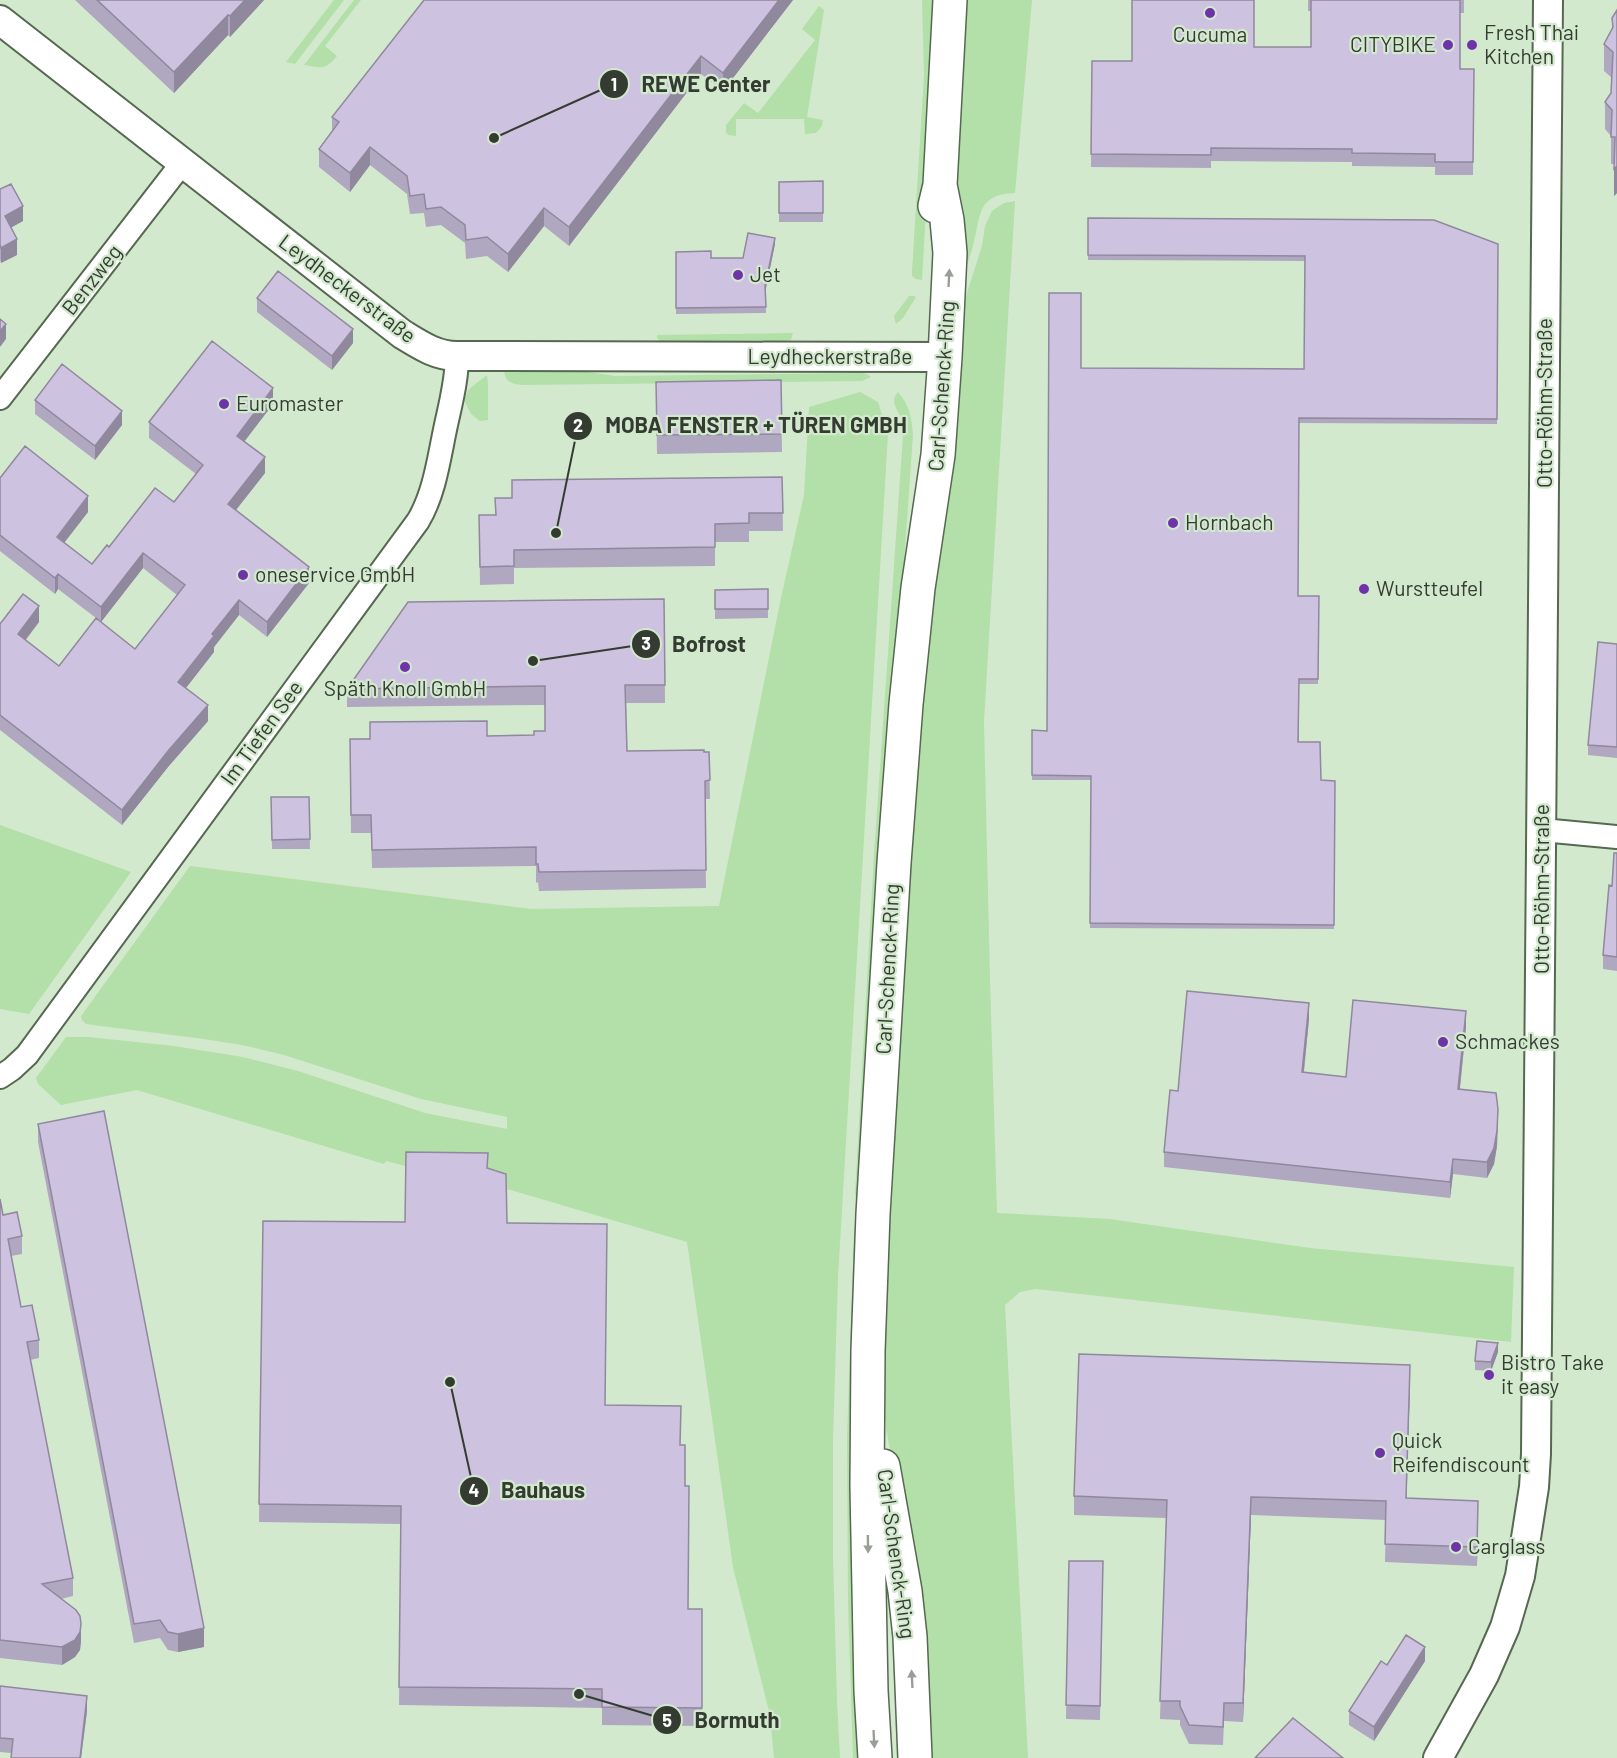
<svg xmlns="http://www.w3.org/2000/svg" width="1617" height="1758" viewBox="0 0 1617 1758" font-family="Barlow,sans-serif">
<style>
.green{fill:#b3dfa8}
.lines{fill:none;stroke-linecap:round;stroke-linejoin:round}
.minor-casing{stroke:#556850;stroke-width:26}
.tertiary-casing{stroke:#556850;stroke-width:32}
.secondary-casing{stroke:#556850;stroke-width:36}
.minor{stroke:#fff;stroke-width:22}
.tertiary{stroke:#fff;stroke-width:28}
.secondary{stroke:#fff;stroke-width:33}
.wall{fill:#b0a7c1;fill-rule:evenodd}
.shaded-wall{fill:#90889d}
.building{fill:#cdc2e0;stroke:#90889d;stroke-width:1.5}
.oneway{fill:#9a9e98}
.poi-dot{fill:#6e33a9;stroke:#d3e9ce;stroke-width:2}
.labels{text-anchor:middle;stroke-width:4.5;stroke-linejoin:round;paint-order:stroke}
.poi-label{font-size:21px;fill:#343c32;stroke:#d3e9ce;text-anchor:start}
.street-label{font-size:21px;fill:#343c32;stroke:#d3e9ce}
.leader{fill:none;stroke:#343c32;stroke-width:2}
.callout-dot{fill:#343c32;stroke:#d3e9ce;stroke-width:2}
.mark-label{font-size:18px;text-anchor:middle;font-weight:bold;fill:#fff}
.callout-label{font-size:22px;text-anchor:middle;font-weight:bold;fill:#343c32;stroke:#d3e9ce;stroke-width:4.5;stroke-linejoin:round;paint-order:stroke}
</style>
<rect width="100%" height="100%" fill="#d3e9ce"/>
<path class="green" d="M 334,0 L 344,0 L 295,64 L 286,62 Z
M 354,0 L 361,0 L 325,46 L 337,56 C 326,70 321,68 304,65 Z
M 922,0 L 938,0 L 922,280 L 916,279 L 912,276 L 912,272 L 924,76 Z
M 962,0 L 1032,0 L 1015,193 C 976,194 981,217 973,246 C 970,257 966,267 963,278 L 957,284 L 957,177 L 955,123 Z
M 819,6 L 824,10 L 807,117 L 823,120 L 822,126 L 816,133 L 805,134 L 804,119 L 736,119 L 736,136 L 728,135 L 726,132 L 726,125 L 744,103 L 758,113 L 815,40 L 802,29 Z
M 1015,201 L 984,722 L 990,979 L 997,1213 L 1110,1219 L 1310,1248 L 1514,1267 L 1511,1342 L 1036,1289 L 1020,1292 L 1005,1305 L 1028,1758 L 929,1758 L 919,1594 L 886,1429 L 883,1314 L 919,683 L 955,299 L 965,299 L 982,246 L 985,226 L 992,211 L 1004,203 Z
M 909,296 L 914,296 L 916,297 L 903,318 L 896,324 L 894,316 Z
M 793,333 L 791,340 L 781,342 L 665,343 L 661,342 L 657,338 L 657,335 Z
M 562,368 L 615,376 L 862,373 L 867,374 L 871,377 L 862,381 L 522,385 C 511,384 504,381 504,369 Z
M 487,375 L 488,384 L 488,420 L 480,421 L 471,414 L 464,400 L 469,389 Z
M 860,392 L 878,402 L 888,434 L 838,1277 L 833,1439 L 833,1557 L 837,1701 L 840,1758 L 774,1758 L 770,1715 L 733,1567 L 687,1242 L 507,1189 L 506,1174 L 421,1170 L 386,1161 L 384,1164 L 137,1090 L 61,1105 L 38,1084 L 36,1078 L 66,1037 L 88,1037 L 174,1046 L 243,1057 L 298,1071 L 425,1113 L 507,1129 L 507,1117 L 421,1099 L 284,1055 L 242,1045 L 204,1039 L 93,1025 L 86,1024 L 82,1020 L 81,1016 L 190,866 L 531,909 L 719,906 L 781,598 L 804,495 L 809,407 Z
M 898,392 C 909,404 912,419 913,435 L 859,1204 L 856,1200 L 855,1194 L 874,855 L 903,435 C 903,429 903,424 901,419 C 898,409 889,402 898,392 Z
M 0,825 L 131,872 L 29,1014 L 0,1009 Z
M 859,1224 L 863,1758 L 853,1758 L 848,1604 L 847,1438 L 854,1230 Z
M 891,1601 L 904,1758 L 897,1758 Z"/>
<g class="lines">
<g class="minor-casing">
<path id="minor" d="M 0,398 L 183,162
M 1542,830 L 1617,837
M 0,1077 L 12,1069 L 27,1055 L 418,521 C 435,493 439,457 446,425 C 451,402 457,379 457,356"/>
</g>
<g class="tertiary-casing">
<path id="tertiary" d="M 0,20 L 402,334 C 420,345 436,356 457,356 L 945,357
M 1438,1758 L 1484,1675 L 1505,1627 L 1520,1576 L 1534,1487 L 1536,1454 L 1548,0"/>
</g>
<g class="secondary-casing">
<path id="secondary" d="M 935,206 L 940,185 L 950,0
M 883,1466 L 905,1591 L 910,1637 L 915,1758
M 875,1758 L 871,1691 L 867,1486 L 868,1351 L 873,1214 L 894,863 L 906,704 L 918,588 L 938,455 L 945,357 L 950,253 L 947,220 L 940,185"/>
</g>
<use href="#minor" class="minor"/>
<use href="#tertiary" class="tertiary"/>
<use href="#secondary" class="secondary"/>
</g>
<path class="wall" d="M 75,0 L 264,0 L 230,37 L 228,35 L 174,93 Z
M 793,0 L 723,91 L 701,74 L 569,246 L 544,226 L 508,272 L 487,256 L 466,259 L 465,243 L 441,225 L 426,227 L 424,213 L 410,214 L 407,194 L 370,165 L 350,192 L 319,167 L 319,149 L 332,131 L 332,117 Z
M 1308,0 L 1464,0 L 1464,13 L 1460,13 L 1460,69 L 1474,69 L 1473,175 L 1435,175 L 1435,167 L 1352,166 L 1352,162 L 1211,161 L 1211,168 L 1091,167 L 1092,61 L 1132,61 L 1254,47 L 1311,47 L 1311,11 L 1308,11 Z
M 1617,10 L 1617,193 L 1614,196 L 1614,164 L 1611,164 L 1611,136 L 1605,129 L 1605,102 L 1611,93 L 1612,78 L 1604,71 L 1604,44 L 1612,30 L 1612,18 Z
M 823,181 L 823,222 L 779,222 L 779,182 Z
M 0,189 L 23,221 L 11,227 L 17,255 L 1,263 L 0,260 Z
M 1088,218 L 1498,244 L 1497,424 L 1299,423 L 1298,596 L 1319,596 L 1318,684 L 1299,684 L 1299,742 L 1321,780 L 1335,781 L 1334,929 L 1090,928 L 1091,780 L 1032,780 L 1032,730 L 1047,731 L 1081,368 L 1304,369 L 1305,261 L 1088,260 Z
M 775,244 L 765,292 L 766,313 L 676,314 L 676,252 L 711,258 L 743,258 Z
M 257,298 L 353,343 L 332,370 L 257,312 Z
M 781,380 L 782,452 L 657,454 L 656,382 Z
M 35,400 L 122,425 L 95,460 L 35,414 Z
M 273,404 L 244,442 L 265,473 L 236,510 L 309,583 L 267,637 L 239,615 L 214,647 L 214,652 L 186,688 L 208,721 L 168,767 L 122,825 L 0,730 L 0,624 L 39,622 L 26,640 L 59,666 L 96,618 L 58,589 L 55,594 L 0,551 L 0,478 L 88,512 L 64,543 L 92,564 L 109,547 L 174,502 L 196,474 L 149,438 L 149,422 ZM 143,568 L 177,595 L 135,649 L 101,622 Z
M 782,477 L 783,531 L 749,531 L 749,542 L 715,542 L 715,566 L 514,568 L 514,584 L 480,585 L 479,515 L 495,515 Z
M 768,589 L 768,618 L 715,619 L 715,590 Z
M 664,599 L 665,703 L 626,703 L 627,751 L 709,752 L 710,799 L 705,799 L 706,888 L 539,891 L 538,882 L 536,883 L 536,866 L 372,868 L 371,833 L 351,833 L 350,739 L 534,735 L 545,731 L 545,705 L 347,707 L 347,689 Z
M 1617,644 L 1617,758 L 1588,755 L 1588,745 Z
M 271,797 L 309,797 L 310,849 L 272,849 Z
M 1617,853 L 1617,971 L 1603,969 L 1603,955 L 1612,886 Z
M 1309,1019 L 1304,1072 L 1346,1077 L 1466,1027 L 1460,1089 L 1498,1124 L 1497,1146 L 1494,1164 L 1487,1178 L 1453,1174 L 1450,1198 L 1164,1167 L 1164,1152 L 1178,1091 Z
M 38,1124 L 204,1647 L 178,1652 L 168,1650 L 160,1638 L 134,1643 L 38,1142 Z
M 488,1168 L 507,1223 L 606,1405 L 681,1445 L 685,1486 L 688,1609 L 702,1609 L 702,1726 L 602,1725 L 602,1708 L 399,1705 L 401,1524 L 259,1522 L 263,1221 L 405,1222 Z
M 0,1199 L 3,1215 L 22,1236 L 22,1254 L 11,1256 L 21,1307 L 39,1340 L 39,1358 L 30,1360 L 73,1578 L 73,1596 L 61,1599 L 81,1641 L 80,1650 L 75,1657 L 62,1665 L 0,1658 Z
M 1498,1352 L 1491,1371 L 1475,1370 L 1475,1361 Z
M 1410,1384 L 1406,1498 L 1478,1520 L 1477,1566 L 1385,1562 L 1386,1520 L 1251,1515 L 1243,1722 L 1224,1721 L 1223,1745 L 1189,1744 L 1180,1725 L 1180,1720 L 1160,1719 L 1166,1518 L 1074,1515 L 1074,1496 Z
M 1069,1561 L 1103,1561 L 1100,1720 L 1066,1719 Z
M 1425,1661 L 1374,1741 L 1349,1725 L 1349,1711 L 1387,1665 Z
M 0,1686 L 87,1711 L 81,1758 L 11,1758 L 11,1753 L 0,1752 Z"/>
<path class="shaded-wall" d="M 245,0 L 264,0 L 230,37 L 230,16 Z
M 779,0 L 793,0 L 723,91 L 723,73 Z
M 228,15 L 228,35 L 174,93 L 174,72 Z
M 701,56 L 701,74 L 569,246 L 569,227 Z
M 370,147 L 370,165 L 350,192 L 350,173 Z
M 1617,166 L 1617,193 L 1614,196 L 1614,169 Z
M 23,206 L 23,221 L 5,231 L 5,216 Z
M 544,208 L 544,226 L 508,272 L 508,254 Z
M 775,238 L 775,244 L 765,293 L 765,286 Z
M 17,239 L 17,255 L 1,263 L 1,248 Z
M 6,324 L 6,339 L 0,347 L 0,331 Z
M 353,329 L 353,343 L 332,370 L 332,356 Z
M 273,388 L 273,404 L 237,451 L 237,436 Z
M 122,411 L 122,425 L 95,460 L 95,446 Z
M 265,457 L 265,473 L 228,520 L 228,504 Z
M 88,496 L 88,512 L 57,552 L 57,537 Z
M 143,553 L 143,568 L 101,622 L 101,607 Z
M 309,567 L 309,583 L 267,637 L 267,622 Z
M 58,574 L 58,589 L 55,594 L 55,578 Z
M 239,600 L 239,615 L 214,647 L 214,652 L 178,698 L 178,682 L 212,634 Z
M 39,606 L 39,622 L 18,649 L 18,634 Z
M 208,705 L 208,721 L 168,767 L 122,825 L 122,810 L 168,751 Z
M 1309,1003 L 1309,1019 L 1302,1088 L 1302,1072 Z
M 1466,1011 L 1466,1027 L 1458,1105 L 1458,1089 Z
M 1498,1109 L 1497,1146 L 1494,1164 L 1487,1178 L 1487,1162 Z
M 1453,1159 L 1453,1174 L 1450,1198 L 1450,1182 Z
M 1498,1343 L 1498,1352 L 1491,1371 L 1491,1362 Z
M 1410,1365 L 1410,1384 L 1406,1517 L 1406,1498 Z
M 1251,1497 L 1251,1515 L 1243,1722 L 1243,1703 Z
M 1478,1501 L 1478,1520 L 1477,1566 L 1477,1547 Z
M 81,1624 L 81,1641 L 80,1650 L 75,1657 L 62,1665 L 62,1647 Z
M 204,1628 L 204,1647 L 178,1652 L 178,1634 Z
M 1425,1647 L 1425,1661 L 1374,1741 L 1374,1727 Z
M 87,1696 L 87,1711 L 81,1758 L 80,1758 Z"/>
<path class="building" d="M 97,0 L 245,0 L 230,16 L 228,15 L 174,72 Z
M 424,0 L 779,0 L 723,73 L 701,56 L 569,227 L 544,208 L 508,254 L 487,237 L 466,240 L 465,225 L 441,207 L 426,209 L 424,194 L 410,196 L 407,176 L 370,147 L 350,173 L 319,149 L 339,122 L 332,117 Z
M 1132,0 L 1254,0 L 1254,47 L 1311,47 L 1311,0 L 1460,0 L 1460,69 L 1474,69 L 1473,162 L 1435,162 L 1435,154 L 1352,153 L 1352,149 L 1211,148 L 1211,155 L 1091,154 L 1092,61 L 1132,61 Z
M 1617,10 L 1617,166 L 1614,169 L 1615,137 L 1611,137 L 1612,110 L 1605,102 L 1611,93 L 1613,52 L 1604,44 L 1613,27 L 1612,18 Z
M 823,181 L 823,213 L 779,213 L 779,182 Z
M 11,184 L 23,206 L 5,216 L 17,239 L 1,248 L 0,245 L 0,189 Z
M 1088,218 L 1434,220 L 1498,244 L 1497,419 L 1299,418 L 1298,596 L 1319,596 L 1318,679 L 1299,679 L 1298,742 L 1320,742 L 1321,780 L 1335,781 L 1334,925 L 1090,923 L 1091,776 L 1032,775 L 1032,730 L 1047,731 L 1049,293 L 1081,293 L 1081,368 L 1304,369 L 1305,256 L 1088,255 Z
M 748,233 L 775,238 L 765,286 L 766,307 L 676,308 L 676,252 L 711,251 L 711,258 L 743,258 Z
M 278,271 L 353,329 L 332,356 L 257,298 Z
M 0,319 L 6,324 L 0,331 Z
M 212,341 L 273,388 L 237,436 L 265,457 L 228,504 L 309,567 L 267,622 L 239,600 L 212,634 L 214,636 L 178,682 L 208,705 L 168,751 L 122,810 L 0,715 L 0,624 L 23,594 L 39,606 L 18,634 L 59,666 L 96,618 L 135,649 L 185,585 L 143,553 L 101,607 L 58,574 L 55,578 L 0,535 L 0,478 L 25,446 L 88,496 L 57,537 L 92,564 L 107,545 L 109,547 L 155,488 L 174,502 L 203,465 L 149,422 Z
M 62,364 L 122,411 L 95,446 L 35,400 Z
M 781,380 L 782,434 L 657,435 L 656,382 Z
M 782,477 L 783,513 L 749,513 L 749,523 L 715,524 L 715,547 L 514,550 L 514,566 L 480,567 L 479,515 L 496,515 L 495,498 L 512,498 L 512,480 Z
M 768,589 L 768,609 L 715,609 L 715,590 Z
M 664,599 L 665,685 L 625,685 L 627,751 L 704,750 L 704,752 L 709,752 L 710,780 L 705,781 L 706,870 L 539,872 L 538,864 L 536,864 L 536,847 L 372,850 L 371,815 L 351,815 L 350,739 L 370,739 L 370,722 L 487,721 L 487,736 L 534,735 L 534,731 L 545,731 L 545,686 L 347,689 L 408,602 Z
M 1598,642 L 1617,644 L 1617,747 L 1588,745 Z
M 271,797 L 309,797 L 310,839 L 272,840 Z
M 1614,853 L 1617,853 L 1617,957 L 1603,955 L 1609,885 L 1612,886 Z
M 1187,991 L 1309,1003 L 1302,1072 L 1346,1077 L 1353,1000 L 1466,1011 L 1458,1089 L 1496,1093 L 1498,1109 L 1497,1131 L 1494,1148 L 1487,1162 L 1453,1159 L 1450,1182 L 1164,1152 L 1170,1090 L 1178,1091 Z
M 104,1111 L 204,1628 L 178,1634 L 168,1632 L 160,1620 L 134,1624 L 38,1124 Z
M 406,1152 L 488,1153 L 487,1168 L 506,1174 L 507,1223 L 607,1224 L 605,1405 L 681,1406 L 680,1445 L 685,1445 L 685,1486 L 689,1486 L 688,1609 L 702,1609 L 702,1708 L 602,1707 L 602,1689 L 399,1687 L 401,1506 L 259,1504 L 263,1221 L 405,1222 Z
M 0,1199 L 3,1215 L 17,1212 L 22,1236 L 8,1239 L 21,1307 L 32,1305 L 39,1340 L 27,1342 L 73,1578 L 42,1584 L 76,1610 L 80,1616 L 81,1624 L 80,1632 L 75,1640 L 62,1647 L 0,1640 Z
M 1477,1341 L 1498,1343 L 1491,1362 L 1475,1361 Z
M 1079,1354 L 1410,1365 L 1406,1498 L 1478,1501 L 1477,1547 L 1385,1544 L 1386,1501 L 1251,1497 L 1243,1703 L 1224,1703 L 1223,1727 L 1189,1725 L 1180,1706 L 1180,1701 L 1160,1701 L 1167,1500 L 1074,1496 Z
M 1069,1561 L 1103,1561 L 1100,1706 L 1066,1705 Z
M 1406,1635 L 1425,1647 L 1374,1727 L 1349,1711 L 1381,1661 L 1387,1665 Z
M 0,1686 L 87,1696 L 80,1758 L 11,1758 L 13,1739 L 0,1738 Z
M 1293,1718 L 1343,1758 L 1255,1758 Z"/>
<defs><path id="oneway-solid" d="M-6-.8H1V-3.2L6.5 0L1 3.2V.8H-6Z" transform="scale(1.5)"/></defs>
<g class="oneway">
<use href="#oneway-solid" transform="translate(949 278) rotate(-87)"/>
<use href="#oneway-solid" transform="translate(868 1544) rotate(89)"/>
<use href="#oneway-solid" transform="translate(912 1679) rotate(-93)"/>
<use href="#oneway-solid" transform="translate(874 1739) rotate(87)"/>
</g>
<g class="poi-dot">
<circle cx="1210" cy="13" r="6"/>
<circle cx="1448" cy="45" r="6"/>
<circle cx="1472" cy="45" r="6"/>
<circle cx="738" cy="275" r="6"/>
<circle cx="224" cy="404" r="6"/>
<circle cx="1173" cy="523" r="6"/>
<circle cx="243" cy="575" r="6"/>
<circle cx="1364" cy="589" r="6"/>
<circle cx="405" cy="667" r="6"/>
<circle cx="1443" cy="1042" r="6"/>
<circle cx="1489" cy="1375" r="6"/>
<circle cx="1380" cy="1453" r="6"/>
<circle cx="1456" cy="1547" r="6"/>
</g>
<g class="labels">
<g class="poi-label">
<text x="1484" y="40">Fresh Thai<tspan x="1484" dy="24">Kitchen</tspan></text>
<text x="1210" y="42" text-anchor="middle">Cucuma</text>
<text x="1436" y="52" text-anchor="end">CITYBIKE</text>
<text x="750" y="282">Jet</text>
<text x="236" y="411">Euromaster</text>
<text x="1185" y="530">Hornbach</text>
<text x="255" y="582">oneservice GmbH</text>
<text x="1376" y="596">Wurstteufel</text>
<text x="405" y="696" text-anchor="middle">Späth Knoll GmbH</text>
<text x="1455" y="1049">Schmackes</text>
<text x="1501" y="1370">Bistro Take<tspan x="1501" dy="24">it easy</tspan></text>
<text x="1392" y="1448">Quick<tspan x="1392" dy="24">Reifendiscount</tspan></text>
<text x="1468" y="1554">Carglass</text>
</g>
<g class="street-label">
<text transform="translate(92 280) rotate(-52)" y="7">Benzweg</text>
<text transform="translate(347 289) rotate(37)" y="7">Leydheckerstraße</text>
<text x="830" y="364">Leydheckerstraße</text>
<text transform="translate(942 386) rotate(-86)" y="7">Carl-Schenck-Ring</text>
<text transform="translate(1545 403) rotate(-90)" y="7">Otto-Röhm-Straße</text>
<text transform="translate(262 733) rotate(-54)" y="7">Im Tiefen See</text>
<text transform="translate(1542 889) rotate(-90)" y="7">Otto-Röhm-Straße</text>
<text transform="translate(888 969) rotate(-87)" y="7">Carl-Schenck-Ring</text>
<text transform="translate(896 1554) rotate(82)" y="7">Carl-Schenck-Ring</text>
</g>
</g>
<path class="leader" d="M494 138L614 84M556 533L578 426M533 661L646 644M450 1382L474 1491M579 1694L667 1720"/>
<g class="callout-dot">
<circle cx="494" cy="138" r="6"/>
<circle cx="556" cy="533" r="6"/>
<circle cx="533" cy="661" r="6"/>
<circle cx="450" cy="1382" r="6"/>
<circle cx="579" cy="1694" r="6"/>
<circle cx="614" cy="84" r="15"/>
<circle cx="578" cy="426" r="15"/>
<circle cx="646" cy="644" r="15"/>
<circle cx="474" cy="1491" r="15"/>
<circle cx="667" cy="1720" r="15"/>
</g>
<g class="mark-label">
<text x="614" y="91">1</text>
<text x="578" y="432">2</text>
<text x="646" y="650">3</text>
<text x="474" y="1497">4</text>
<text x="667" y="1727">5</text>
</g>
<g class="callout-label">
<text x="706" y="92">REWE Center</text>
<text x="756" y="433">MOBA FENSTER + TÜREN GMBH</text>
<text x="709" y="652">Bofrost</text>
<text x="543" y="1498">Bauhaus</text>
<text x="737" y="1728">Bormuth</text>
</g>
</svg>
